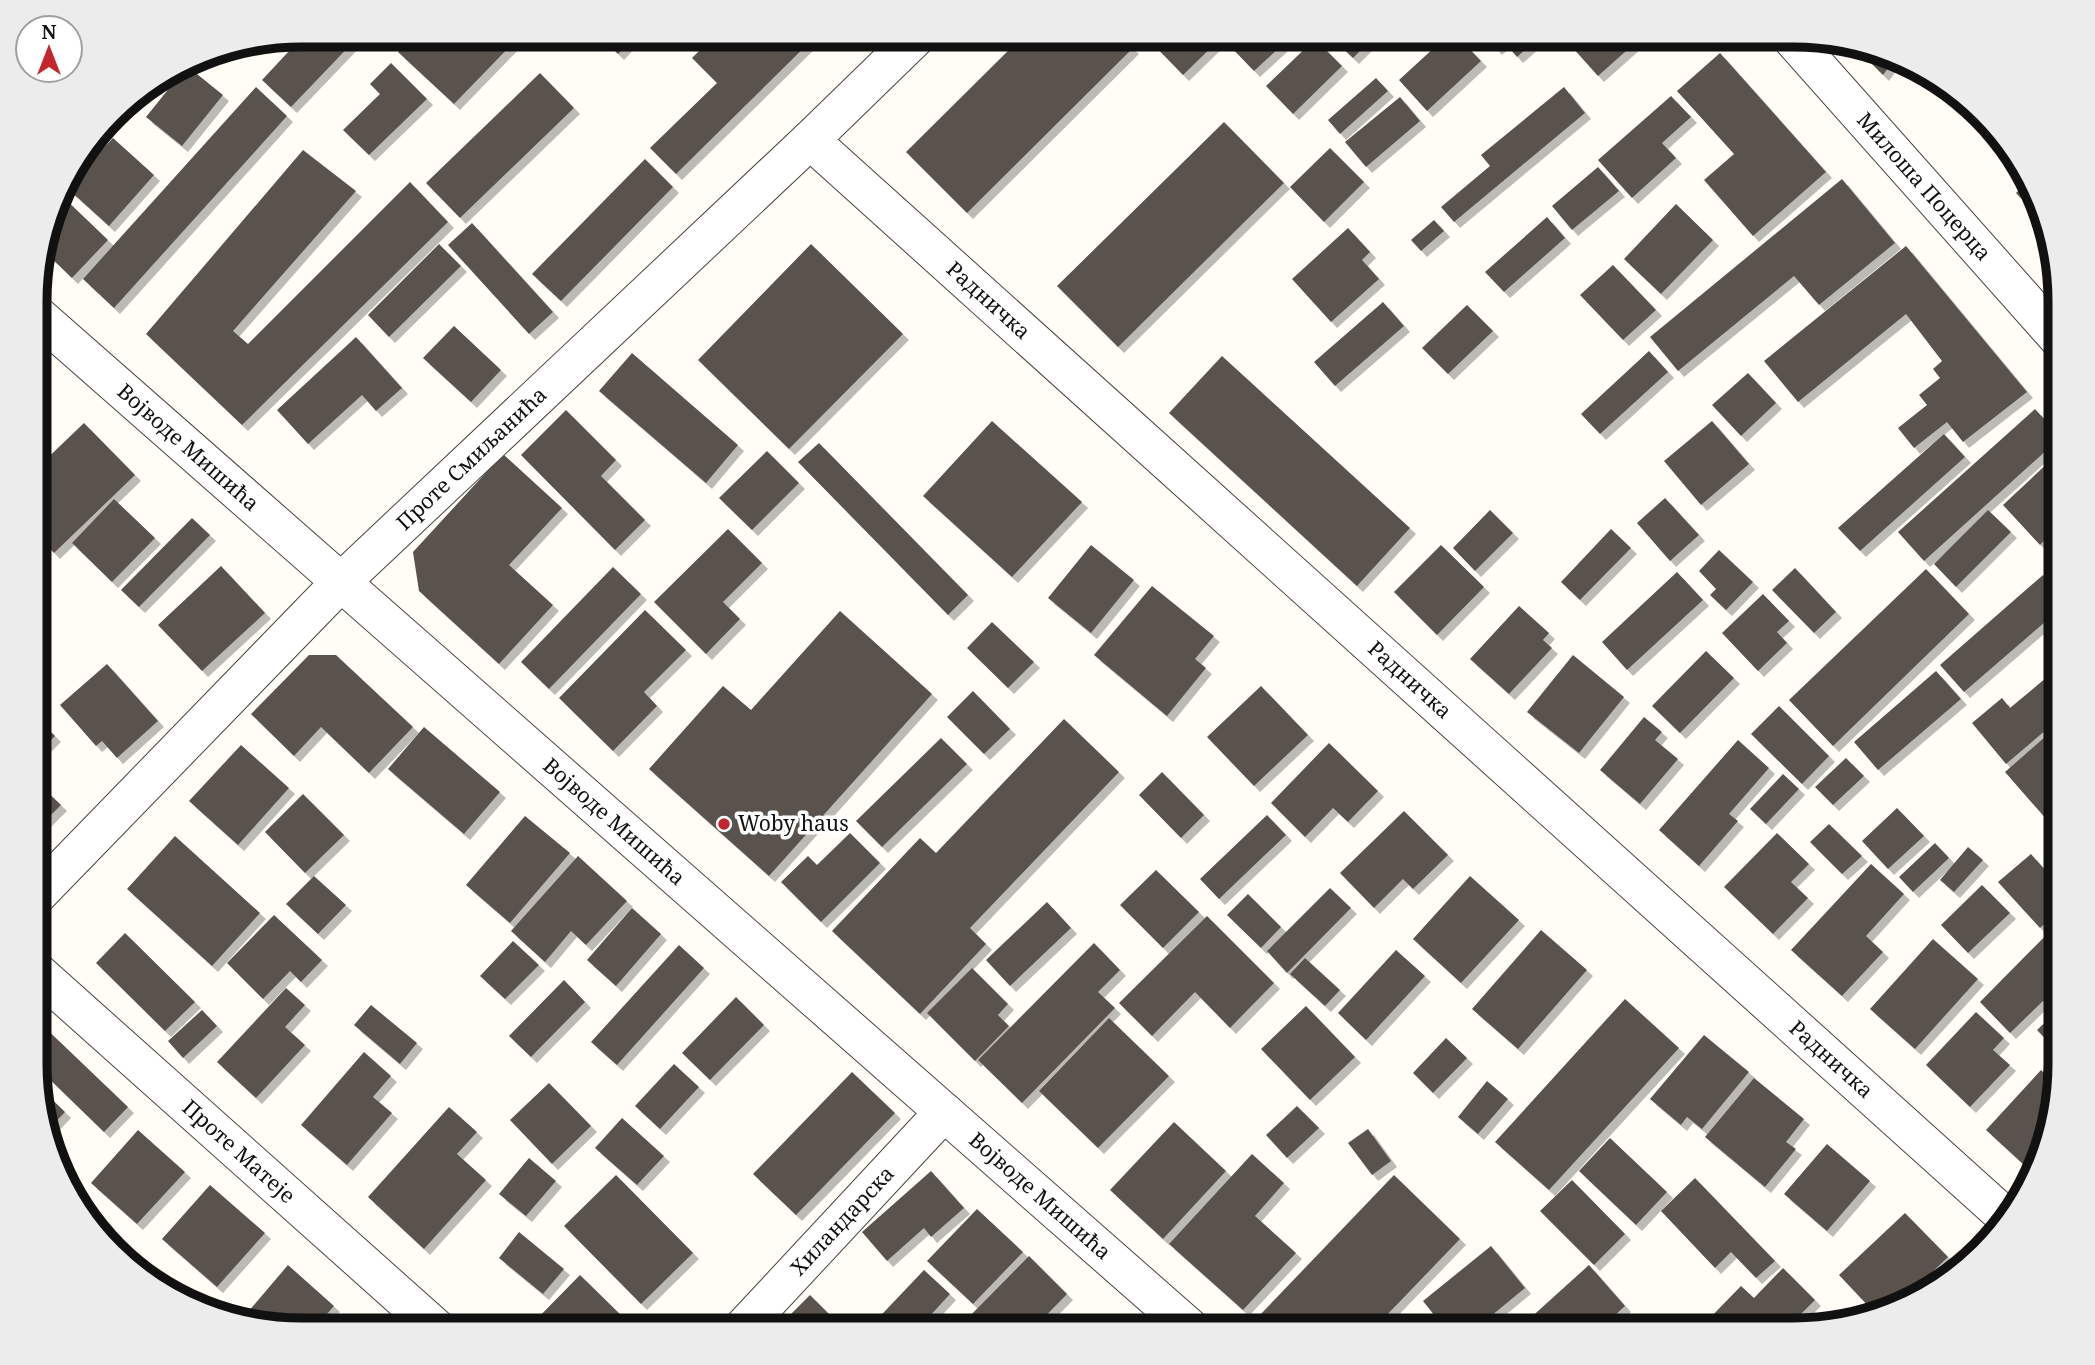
<svg xmlns="http://www.w3.org/2000/svg" width="2095" height="1365" viewBox="0 0 2095 1365" font-family="'Noto Serif',serif">
<style>
.building{fill:#5a524d;filter:url(#shadow)}
.lines{fill:none;stroke-linecap:round;stroke-linejoin:round}
.minor-casing{stroke:#444;stroke-width:40}
.minor{stroke:#fff;stroke-width:38}
.poi-dot{fill:#c4262e;stroke:#fff;stroke-width:2.5}
.labels{text-anchor:middle;stroke-width:7;stroke-linejoin:round;paint-order:stroke}
.street-label{font-size:21px;fill:#111;stroke:#fff}
.poi-label{font-size:21px;fill:#111;stroke:#fff;text-anchor:start}
.rim{fill:none;stroke:#111;stroke-width:9}
</style>
<defs>
<filter id="shadow"><feDropShadow dx="6" dy="6" stdDeviation="0" flood-color="#0004"/></filter>
</defs>
<rect width="100%" height="100%" fill="#fffdf5"/>
<path class="building" d="M 304,35 L 360,35 L 291,107 L 262,80 Z
M 414,35 L 507,35 L 514,42 L 454,104 L 398,52 Z
M 599,35 L 636,35 L 618,54 Z
M 715,35 L 817,35 L 676,174 L 650,148 L 717,83 L 692,58 Z
M 1024,35 L 1119,35 L 1133,48 L 967,213 L 906,152 Z
M 1148,35 L 1214,35 L 1219,40 L 1183,75 L 1146,37 Z
M 1236,35 L 1293,35 L 1254,71 L 1227,43 Z
M 1329,35 L 1376,35 L 1353,58 Z
M 1448,35 L 1456,35 L 1481,61 L 1427,111 L 1399,80 Z
M 1483,35 L 1542,35 L 1517,57 L 1504,42 L 1496,49 Z
M 1586,35 L 1644,35 L 1598,76 L 1572,47 Z
M 1315,39 L 1342,66 L 1293,114 L 1266,86 Z
M 1853,45 L 1879,49 L 1896,57 L 1883,75 Z
M 1720,53 L 1826,172 L 1753,236 L 1704,180 L 1734,154 L 1677,91 Z
M 391,63 L 427,99 L 369,155 L 343,130 L 380,94 L 370,84 Z
M 187,66 L 223,95 L 182,146 L 146,117 Z
M 540,73 L 574,108 L 460,218 L 426,183 Z
M 1376,78 L 1388,91 L 1340,134 L 1328,120 Z
M 256,87 L 287,116 L 114,308 L 83,279 Z
M 1564,87 L 1585,113 L 1454,222 L 1441,207 L 1490,166 L 1481,155 Z
M 1671,96 L 1691,117 L 1662,143 L 1676,158 L 1632,198 L 1598,160 Z
M 1400,97 L 1420,121 L 1366,167 L 1345,142 Z
M 1224,122 L 1284,183 L 1118,347 L 1057,286 Z
M 113,138 L 154,175 L 109,226 L 67,188 Z
M 1330,148 L 1364,182 L 1324,222 L 1290,187 Z
M 303,150 L 356,191 L 233,331 L 248,344 L 410,182 L 448,222 L 242,425 L 146,334 Z
M 645,159 L 673,187 L 561,301 L 532,274 Z
M 1598,167 L 1619,191 L 1572,230 L 1552,206 Z
M 1842,179 L 1895,243 L 1819,305 L 1794,276 L 1678,371 L 1650,337 Z
M 2028,181 L 2038,212 L 2036,214 L 2016,193 Z
M 61,195 L 108,240 L 72,278 L 43,250 Z
M 1676,204 L 1713,240 L 1661,294 L 1624,259 Z
M 1547,217 L 1565,238 L 1504,292 L 1485,272 Z
M 1434,220 L 1444,231 L 1421,251 L 1411,240 Z
M 472,223 L 553,312 L 529,334 L 448,245 Z
M 1348,228 L 1370,252 L 1362,260 L 1379,279 L 1331,322 L 1292,279 Z
M 439,244 L 461,266 L 389,337 L 368,315 Z
M 811,244 L 903,334 L 789,449 L 698,360 Z
M 1906,246 L 2027,392 L 1963,442 L 1947,422 L 1914,448 L 1898,428 L 1927,405 L 1919,395 L 1940,378 L 1933,369 L 1942,361 L 1906,314 L 1798,402 L 1764,361 Z
M 1613,265 L 1656,310 L 1623,340 L 1580,295 Z
M 1383,302 L 1404,326 L 1335,386 L 1314,362 Z
M 1467,305 L 1493,331 L 1448,374 L 1422,348 Z
M 454,326 L 501,370 L 471,402 L 423,358 Z
M 356,337 L 402,388 L 376,411 L 362,395 L 308,444 L 277,410 Z
M 1649,351 L 1668,372 L 1600,434 L 1581,414 Z
M 632,353 L 738,445 L 706,483 L 599,391 Z
M 1222,356 L 1410,528 L 1357,586 L 1169,413 Z
M 1748,373 L 1776,403 L 1741,436 L 1712,405 Z
M 2035,409 L 2059,435 L 2059,439 L 1924,561 L 1898,532 Z
M 566,410 L 616,460 L 601,476 L 645,520 L 615,550 L 521,455 Z
M 992,421 L 1082,502 L 1012,577 L 923,496 Z
M 1712,421 L 1749,464 L 1701,505 L 1664,461 Z
M 84,423 L 135,475 L 54,553 L 37,535 L 37,468 Z
M 1944,434 L 1965,457 L 1860,551 L 1838,528 Z
M 819,443 L 968,595 L 948,615 L 798,462 Z
M 767,451 L 799,483 L 752,530 L 719,498 Z
M 503,454 L 562,508 L 509,565 L 553,605 L 499,664 L 419,591 L 413,552 Z
M 2052,459 L 2059,467 L 2059,526 L 2040,545 L 2003,505 Z
M 1665,498 L 1699,535 L 1670,561 L 1637,523 Z
M 114,499 L 155,538 L 112,582 L 72,543 Z
M 1490,510 L 1513,533 L 1475,571 L 1453,548 Z
M 1988,510 L 2011,532 L 1956,587 L 1934,564 Z
M 192,518 L 210,535 L 139,607 L 121,590 Z
M 728,529 L 762,563 L 723,602 L 740,619 L 706,654 L 654,602 Z
M 1611,529 L 1631,548 L 1580,600 L 1561,582 Z
M 1091,545 L 1134,580 L 1091,633 L 1048,598 Z
M 1441,545 L 1484,587 L 1437,635 L 1394,592 Z
M 1719,550 L 1753,582 L 1726,610 L 1710,595 L 1716,589 L 1699,571 Z
M 221,566 L 265,613 L 202,671 L 158,625 Z
M 613,567 L 641,594 L 549,689 L 521,662 Z
M 1795,568 L 1836,612 L 1814,633 L 1772,590 Z
M 1926,569 L 1969,614 L 1833,746 L 1789,700 Z
M 1677,572 L 1703,600 L 1627,670 L 1602,642 Z
M 2043,575 L 2059,593 L 2059,610 L 1964,692 L 1940,665 Z
M 1152,586 L 1214,636 L 1195,659 L 1206,668 L 1167,716 L 1094,655 Z
M 1763,594 L 1789,621 L 1777,632 L 1787,643 L 1758,671 L 1722,633 Z
M 1519,606 L 1549,633 L 1543,640 L 1552,648 L 1509,694 L 1470,659 Z
M 645,610 L 686,650 L 644,692 L 657,706 L 613,751 L 559,698 Z
M 840,611 L 932,694 L 769,876 L 649,769 L 723,686 L 751,710 Z
M 992,622 L 1034,662 L 1008,688 L 967,648 Z
M 1706,651 L 1734,678 L 1680,733 L 1652,706 Z
M 309,655 L 336,655 L 413,727 L 369,773 L 321,727 L 294,756 L 251,714 Z
M 1573,655 L 1624,697 L 1579,753 L 1527,712 Z
M 107,664 L 158,721 L 117,758 L 102,741 L 96,746 L 60,705 Z
M 2059,667 L 2059,719 L 2006,764 L 1972,723 L 2002,698 L 2010,708 Z
M 1936,671 L 1961,699 L 1878,770 L 1854,742 Z
M 1261,686 L 1308,735 L 1254,786 L 1207,737 Z
M 973,691 L 1010,729 L 984,754 L 947,717 Z
M 1779,706 L 1829,756 L 1802,784 L 1751,734 Z
M 1644,717 L 1662,732 L 1655,740 L 1678,759 L 1640,804 L 1600,770 Z
M 37,718 L 55,736 L 37,754 Z
M 1064,719 L 1119,772 L 970,928 L 986,944 L 920,1014 L 832,931 L 920,838 L 936,853 Z
M 424,727 L 500,792 L 464,834 L 388,769 Z
M 2046,736 L 2053,744 L 2059,738 L 2059,823 L 2054,828 L 2005,772 Z
M 941,738 L 967,764 L 882,847 L 856,821 Z
M 1738,740 L 1769,768 L 1729,814 L 1738,821 L 1699,866 L 1659,830 Z
M 1329,743 L 1378,791 L 1348,822 L 1333,808 L 1305,837 L 1271,803 Z
M 241,745 L 289,788 L 238,845 L 189,801 Z
M 1846,758 L 1864,776 L 1833,805 L 1815,787 Z
M 1162,772 L 1204,815 L 1181,838 L 1139,795 Z
M 1783,774 L 1799,789 L 1766,824 L 1750,809 Z
M 37,782 L 61,805 L 37,829 Z
M 303,794 L 344,835 L 305,873 L 265,832 Z
M 1897,808 L 1924,836 L 1888,869 L 1862,841 Z
M 1404,811 L 1448,855 L 1413,889 L 1403,879 L 1374,908 L 1340,873 Z
M 1267,815 L 1286,835 L 1219,899 L 1200,879 Z
M 525,816 L 570,853 L 510,923 L 466,885 Z
M 1829,824 L 1862,856 L 1842,874 L 1810,842 Z
M 850,833 L 880,863 L 821,922 L 781,882 L 808,856 L 817,865 Z
M 1777,833 L 1809,864 L 1791,882 L 1808,898 L 1773,934 L 1724,887 Z
M 175,836 L 260,913 L 212,966 L 127,889 Z
M 1935,843 L 1949,858 L 1913,892 L 1899,877 Z
M 1968,847 L 1983,860 L 1954,892 L 1940,880 Z
M 2031,854 L 2059,886 L 2059,911 L 2040,928 L 1998,882 Z
M 578,856 L 627,901 L 586,945 L 571,931 L 545,962 L 511,931 Z
M 1871,864 L 1904,894 L 1866,936 L 1883,952 L 1842,996 L 1791,950 Z
M 1156,870 L 1199,912 L 1163,948 L 1120,905 Z
M 314,876 L 346,905 L 318,934 L 286,904 Z
M 1470,876 L 1519,920 L 1461,983 L 1413,939 Z
M 1982,885 L 2010,913 L 1968,953 L 1941,925 Z
M 1330,888 L 1351,908 L 1287,973 L 1267,951 Z
M 1248,894 L 1281,927 L 1261,948 L 1227,915 Z
M 1047,902 L 1071,928 L 1010,986 L 986,960 Z
M 632,908 L 661,934 L 616,986 L 587,960 Z
M 274,915 L 322,960 L 301,982 L 290,971 L 263,999 L 227,963 Z
M 1207,916 L 1274,983 L 1230,1028 L 1195,992 L 1152,1036 L 1119,1003 Z
M 2059,922 L 2059,1001 L 2043,1001 L 2010,1033 L 1980,1002 Z
M 1541,930 L 1587,970 L 1518,1049 L 1472,1009 Z
M 125,933 L 195,1002 L 165,1031 L 96,963 Z
M 1933,939 L 1978,979 L 1915,1049 L 1870,1009 Z
M 513,941 L 539,965 L 505,999 L 480,976 Z
M 1094,943 L 1120,970 L 1098,992 L 1115,1008 L 1022,1103 L 978,1060 Z
M 679,945 L 704,968 L 617,1065 L 591,1042 Z
M 1396,950 L 1425,976 L 1366,1040 L 1338,1013 Z
M 1305,958 L 1340,990 L 1325,1006 L 1290,974 Z
M 972,968 L 1008,1004 L 998,1015 L 1009,1026 L 975,1061 L 927,1013 Z
M 564,980 L 585,1002 L 531,1057 L 509,1036 Z
M 286,988 L 305,1005 L 285,1027 L 305,1045 L 256,1098 L 217,1062 Z
M 736,997 L 764,1025 L 710,1080 L 682,1053 Z
M 1625,999 L 1679,1048 L 1549,1190 L 1495,1142 Z
M 371,1005 L 417,1043 L 400,1064 L 354,1025 Z
M 1306,1006 L 1355,1057 L 1310,1100 L 1261,1049 Z
M 2059,1009 L 2059,1043 L 2054,1048 L 2037,1030 Z
M 202,1010 L 217,1026 L 183,1058 L 168,1041 Z
M 1976,1012 L 2004,1038 L 1993,1050 L 2010,1065 L 1970,1107 L 1926,1065 Z
M 1109,1018 L 1169,1076 L 1098,1148 L 1039,1091 Z
M 37,1020 L 128,1107 L 104,1132 L 37,1067 Z
M 1704,1035 L 1749,1072 L 1702,1129 L 1687,1117 L 1681,1125 L 1650,1099 Z
M 1446,1038 L 1467,1058 L 1433,1093 L 1413,1073 Z
M 364,1052 L 391,1076 L 373,1097 L 392,1113 L 347,1165 L 301,1125 Z
M 674,1064 L 699,1087 L 660,1129 L 635,1106 Z
M 2041,1070 L 2058,1086 L 2046,1149 L 2034,1174 L 1986,1130 Z
M 852,1072 L 895,1113 L 796,1215 L 753,1174 Z
M 1754,1078 L 1804,1119 L 1786,1142 L 1796,1149 L 1765,1187 L 1705,1137 Z
M 1487,1081 L 1508,1099 L 1478,1134 L 1458,1117 Z
M 549,1083 L 591,1126 L 552,1164 L 510,1120 Z
M 37,1085 L 65,1112 L 48,1130 L 37,1098 Z
M 1297,1106 L 1319,1128 L 1287,1158 L 1266,1135 Z
M 449,1107 L 477,1132 L 457,1154 L 486,1180 L 424,1249 L 368,1197 Z
M 622,1118 L 664,1156 L 637,1185 L 595,1148 Z
M 1174,1122 L 1226,1171 L 1163,1239 L 1110,1190 Z
M 1368,1129 L 1391,1161 L 1372,1175 L 1348,1143 Z
M 138,1130 L 185,1172 L 137,1224 L 91,1183 Z
M 1610,1138 L 1667,1192 L 1636,1225 L 1579,1171 Z
M 1827,1144 L 1870,1181 L 1827,1231 L 1784,1194 Z
M 1252,1154 L 1284,1183 L 1255,1216 L 1296,1253 L 1243,1310 L 1169,1244 Z
M 529,1158 L 556,1181 L 526,1216 L 499,1194 Z
M 931,1171 L 964,1208 L 931,1237 L 924,1228 L 887,1261 L 862,1232 Z
M 616,1175 L 693,1253 L 641,1304 L 564,1226 Z
M 1394,1175 L 1460,1239 L 1384,1318 L 1395,1330 L 1271,1330 L 1258,1317 Z
M 1695,1178 L 1775,1261 L 1756,1278 L 1731,1252 L 1715,1268 L 1661,1211 Z
M 1572,1180 L 1625,1234 L 1594,1265 L 1540,1211 Z
M 210,1185 L 265,1233 L 217,1287 L 162,1239 Z
M 977,1209 L 1023,1252 L 973,1304 L 927,1261 Z
M 1905,1213 L 1948,1257 L 1901,1302 L 1873,1311 L 1839,1275 Z
M 519,1232 L 564,1269 L 543,1294 L 499,1258 Z
M 1491,1246 L 1525,1288 L 1474,1330 L 1446,1330 L 1423,1301 Z
M 1029,1256 L 1067,1294 L 1032,1330 L 956,1330 Z
M 288,1265 L 334,1306 L 313,1330 L 261,1323 L 248,1312 Z
M 1589,1265 L 1625,1306 L 1613,1317 L 1625,1330 L 1517,1330 Z
M 1783,1268 L 1815,1300 L 1786,1329 L 1714,1329 L 1706,1322 L 1741,1286 L 1754,1298 Z
M 924,1270 L 950,1294 L 917,1330 L 867,1330 Z
M 580,1275 L 628,1322 L 620,1330 L 533,1330 L 529,1327 Z
M 810,1295 L 834,1319 L 823,1330 L 798,1330 L 787,1318 Z"/>
<g class="lines">
<g class="minor-casing">
<g id="minor">
<path id="s1" d="M 1789,35 L 2059,339"/>
<path id="s2" d="M 810,140 L 2008,1219"/>
<path id="s3" d="M 37,315 L 1192,1330"/>
<path id="s4" d="M 37,895 L 340,583 L 810,140 L 918,35"/>
<path id="s5" d="M 37,972 L 438,1330"/>
<path id="s6" d="M 741,1330 L 944,1112"/>
</g>
</g>
<use href="#minor" class="minor"/>
</g>
<circle class="poi-dot" cx="724" cy="824" r="7"/>
<g class="labels">
<g class="street-label">
<text dy="7" stroke="none"><textPath href="#s1" startOffset="203">Милоша Поцерца</textPath></text>
<text dy="7" stroke="none"><textPath href="#s2" startOffset="240">Радничка</textPath></text>
<text dy="7" stroke="none"><textPath href="#s3" startOffset="201">Војводе Мишића</textPath></text>
<text dy="7" stroke="none"><textPath href="#s4" startOffset="616">Проте Смиљанића</textPath></text>
<text dy="7" stroke="none"><textPath href="#s2" startOffset="807">Радничка</textPath></text>
<text dy="7" stroke="none"><textPath href="#s3" startOffset="768">Војводе Мишића</textPath></text>
<text dy="7" stroke="none"><textPath href="#s2" startOffset="1374">Радничка</textPath></text>
<text dy="7" stroke="none"><textPath href="#s5" startOffset="270">Проте Матеје</textPath></text>
<text dy="7" stroke="none"><textPath href="#s3" startOffset="1335">Војводе Мишића</textPath></text>
<text dy="7" stroke="none"><textPath href="#s6" startOffset="149">Хиландарска</textPath></text>
</g>
<g class="poi-label">
<text x="738" y="831">Woby haus</text>
</g>
</g>
<path d="M0 0H2095V1365H0ZM301 47H1794A254 254 0 0 1 2048 301V1064A254 254 0 0 1 1794 1318H301A254 254 0 0 1 47 1064V301A254 254 0 0 1 301 47Z" fill="#ececec" fill-rule="evenodd"/>
<path class="rim" d="M301 47H1794A254 254 0 0 1 2048 301V1064A254 254 0 0 1 1794 1318H301A254 254 0 0 1 47 1064V301A254 254 0 0 1 301 47Z"/>
<g transform="translate(49 49)"><circle r="33" fill="#ffffff" stroke="#a0a0a0" stroke-width="2"/>
<path d="M0-5L12 26L0 18L-12 26Z" fill="#c4262e"/>
<text y="-10" font-size="19" font-weight="bold" text-anchor="middle" fill="#111111">N</text>
</g>
</svg>
